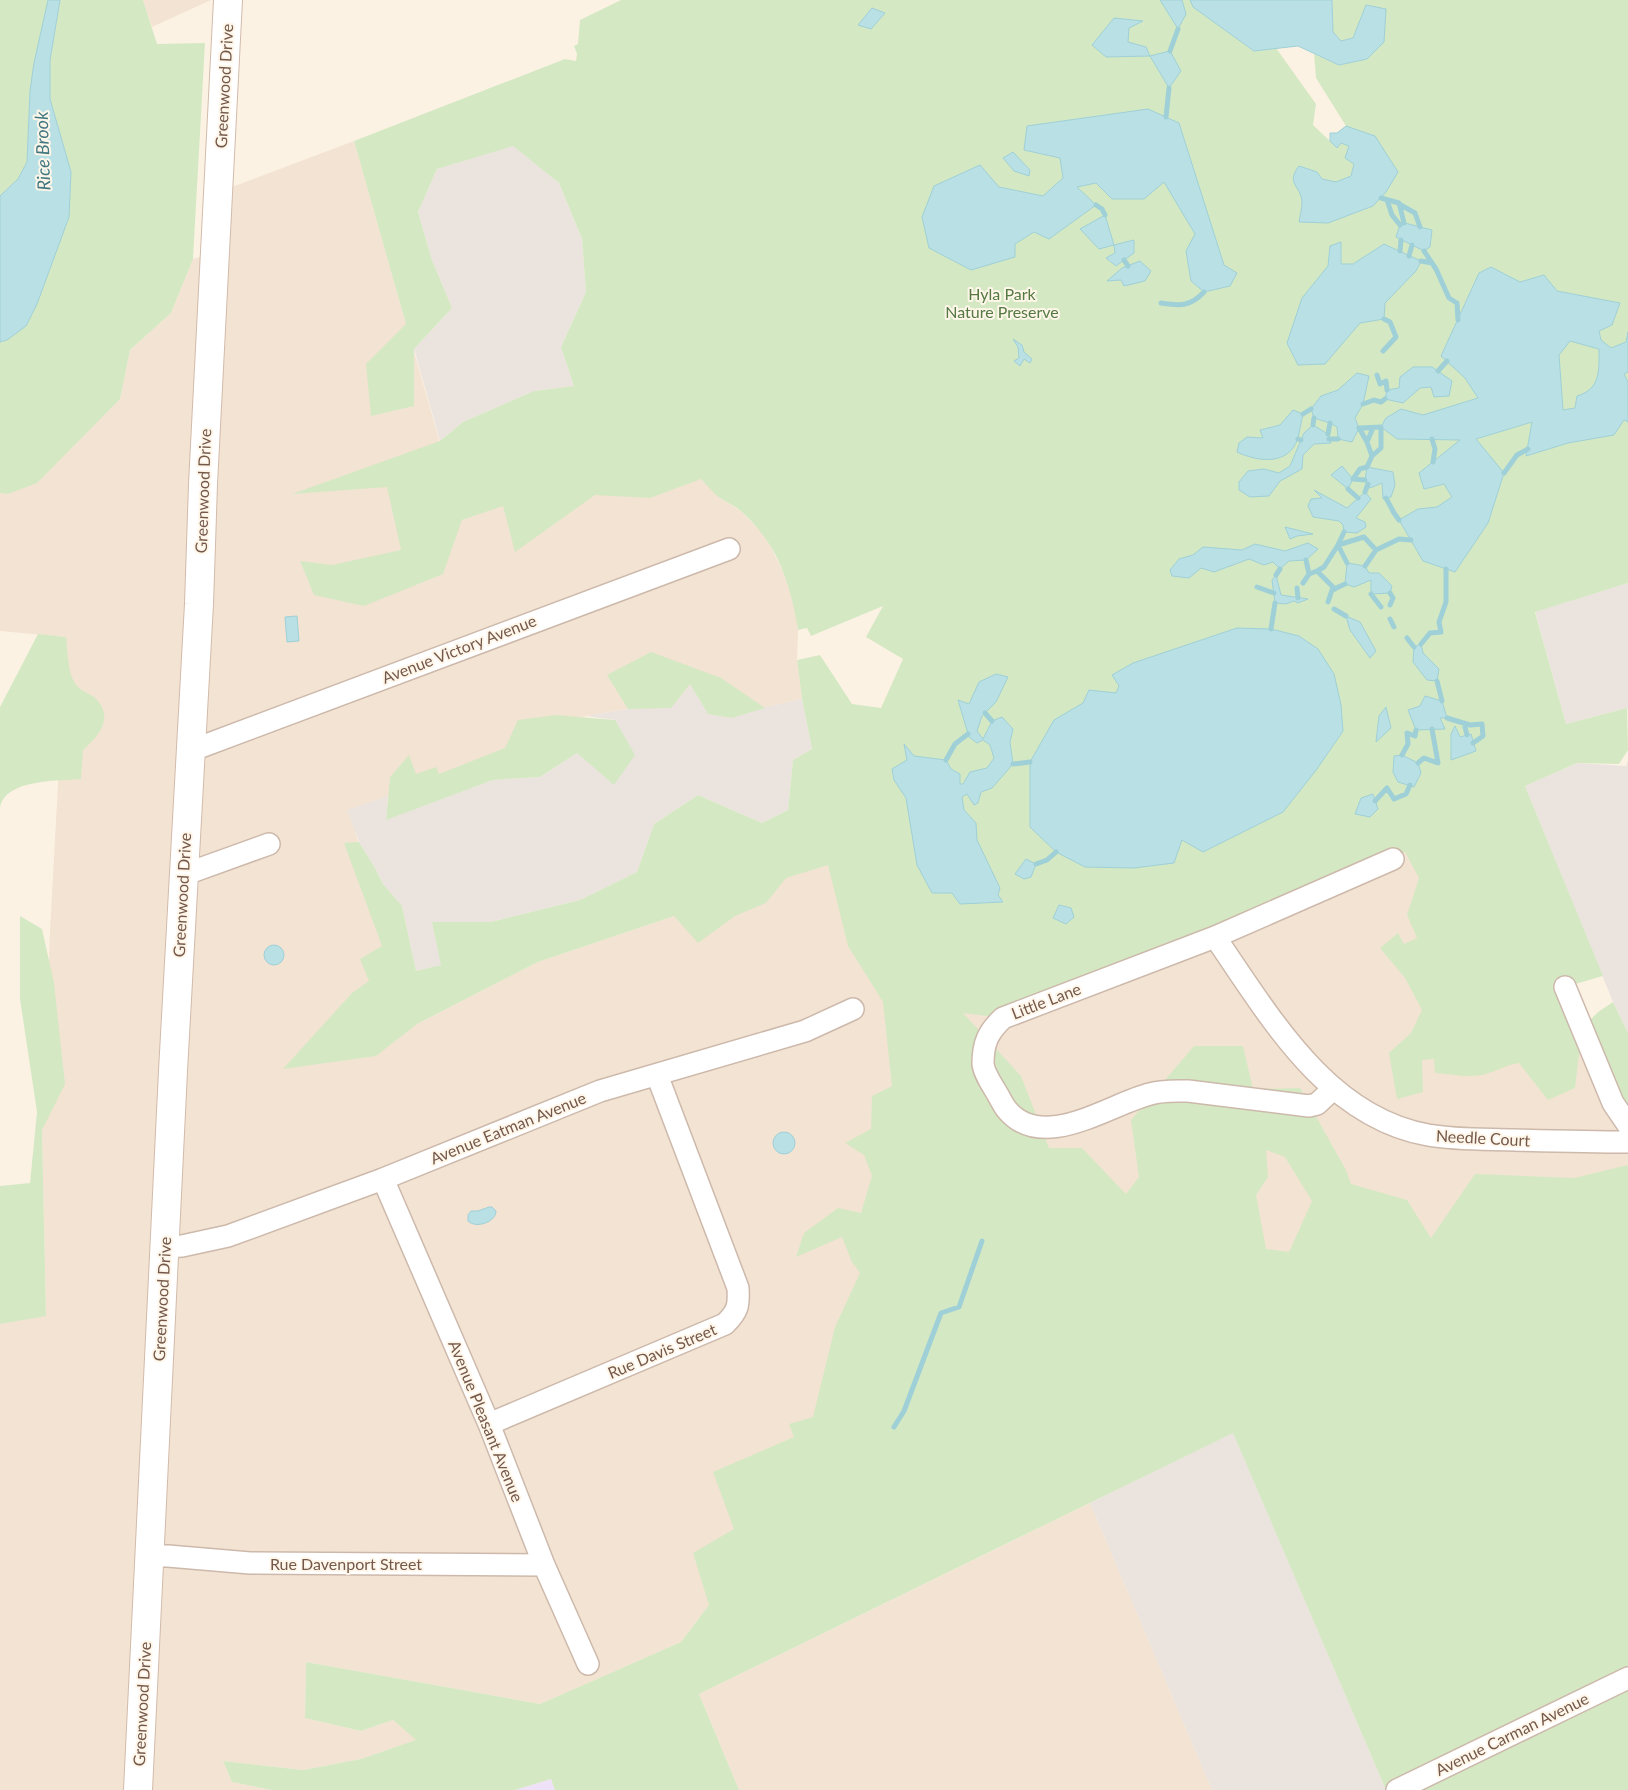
<svg xmlns="http://www.w3.org/2000/svg" width="1628" height="1790" viewBox="0 0 1628 1790" font-family="Lato,sans-serif">
<style>
.residential{fill:#f3e3d3}
.industrial{fill:#ebe4de}
.education{fill:#efe1f8}
.green{fill:#d4e9c3;fill-rule:evenodd}
.water{fill:#b9e0e5;stroke:#9fd0d7;fill-rule:evenodd}
.lines{fill:none;stroke-linecap:round;stroke-linejoin:round}
.stream{stroke:#9fd0d7;stroke-width:5}
.street-casing{stroke:#cdb9ab;stroke-width:24}
.secondary-casing{stroke:#d2bbab;stroke-width:30}
.street{stroke:#fff;stroke-width:21}
.secondary{stroke:#fff;stroke-width:28}
.labels{text-anchor:middle;stroke-width:4;stroke-linejoin:round;paint-order:stroke}
.street-label{font-size:16px;fill:#74584a;stroke:#fff6ea}
.park-label{font-size:16px;fill:#547942;stroke:#fff6ea}
.water-label{font-size:18px;font-style:italic;fill:#417780;stroke:#fff6ea}
</style>
<rect width="100%" height="100%" fill="#fcf2e4"/>
<path class="residential" d="M 143,0 L 211,0 L 152,27 Z
M 354,141 L 462,520 L 685,437 L 719,497 L 742,512 L 765,536 L 783,571 L 793,599 L 798,630 L 797,660 L 802,699 L 766,707 L 732,718 L 628,709 L 586,716 L 388,796 L 348,810 L 417,1024 L 538,962 L 674,916 L 844,844 L 1491,800 L 1628,1125 L 1628,1187 L 873,1389 L 681,1642 L 540,1704 L 306,1662 L 305,1718 L 361,1731 L 393,1720 L 417,1740 L 361,1759 L 303,1770 L 223,1761 L 232,1782 L 272,1790 L 0,1790 L 0,1324 L 46,1315 L 42,1130 L 50,931 L 66,637 L 0,631 L 0,493 L 8,494 L 120,399 L 130,350 L 171,313 L 193,259 L 216,252 L 219,192 Z
M 1090,1503 L 1212,1790 L 739,1790 L 699,1694 Z"/>
<path class="industrial" d="M 513,145 L 559,183 L 582,239 L 586,292 L 561,347 L 574,386 L 534,391 L 463,422 L 440,441 L 414,349 L 452,308 L 432,260 L 418,212 L 437,169 Z
M 1628,583 L 1628,711 L 1627,708 L 1566,724 L 1535,611 Z
M 691,684 L 708,714 L 732,718 L 766,707 L 802,699 L 812,749 L 793,760 L 788,810 L 762,823 L 698,795 L 654,824 L 637,872 L 580,900 L 491,922 L 432,922 L 442,965 L 416,971 L 402,906 L 383,884 L 375,868 L 359,842 L 347,810 L 388,796 L 386,819 L 493,780 L 540,777 L 577,753 L 615,720 L 586,716 L 628,709 L 671,708 Z
M 1628,761 L 1628,1033 L 1613,1002 L 1525,786 L 1577,763 L 1626,766 Z
M 1233,1432 L 1386,1790 L 1212,1790 L 1090,1503 Z"/>
<path class="education" d="M 551,1779 L 555,1790 L 515,1790 Z"/>
<path class="green" d="M 0,0 L 48,0 L 30,91 L 27,162 L 18,179 L 0,196 Z
M 60,0 L 143,0 L 157,44 L 205,43 L 193,259 L 171,313 L 130,350 L 120,399 L 37,483 L 8,494 L 0,493 L 0,342 L 7,340 L 71,172 L 50,99 L 50,60 Z
M 621,0 L 1205,0 L 1214,22 L 1254,51 L 1276,48 L 1316,104 L 1313,125 L 1330,141 L 1330,133 L 1337,133 L 1346,126 L 1316,78 L 1314,54 L 1339,65 L 1367,59 L 1366,5 L 1353,38 L 1341,41 L 1333,32 L 1332,0 L 1628,0 L 1628,583 L 1535,612 L 1566,724 L 1627,708 L 1628,750 L 1619,764 L 1577,763 L 1525,786 L 1603,976 L 1565,987 L 1582,1028 L 1598,1012 L 1613,1002 L 1628,1033 L 1628,1125 L 1582,1029 L 1575,1088 L 1548,1100 L 1519,1063 C 1505,1065 1495,1072 1482,1075 C 1467,1078 1450,1074 1435,1073 L 1434,1059 L 1422,1060 L 1423,1092 L 1397,1099 L 1389,1053 L 1411,1033 L 1422,1010 L 1405,978 L 1380,948 L 1398,933 L 1404,944 L 1417,938 L 1407,915 L 1419,878 L 1405,852 L 1393,859 L 1003,1018 L 963,1013 L 1021,1076 L 1049,1148 L 1082,1148 L 1126,1194 L 1139,1177 L 1131,1120 L 1194,1046 L 1243,1046 L 1253,1089 L 1300,1088 L 1346,1170 L 1351,1184 L 1407,1200 L 1431,1238 L 1475,1174 L 1574,1178 L 1628,1165 L 1628,1790 L 1386,1790 L 1233,1433 L 699,1694 L 739,1790 L 555,1790 L 551,1779 L 515,1790 L 272,1790 L 232,1782 L 223,1761 L 303,1770 L 361,1759 L 416,1740 L 393,1720 L 361,1731 L 305,1718 L 306,1662 L 540,1704 L 681,1642 L 709,1605 L 693,1553 L 734,1529 L 713,1472 L 794,1437 L 789,1424 L 813,1417 L 835,1327 L 860,1273 L 852,1262 L 842,1237 L 796,1257 L 804,1233 L 838,1208 L 861,1213 L 872,1176 L 864,1155 L 845,1143 L 871,1129 L 872,1096 L 892,1086 L 883,1002 L 848,946 L 828,865 L 786,878 L 766,903 L 735,916 L 698,943 L 674,916 L 538,962 L 417,1024 L 376,1056 L 283,1069 L 352,993 L 369,981 L 360,959 L 382,946 L 344,843 L 359,842 L 375,868 L 383,884 L 402,906 L 416,971 L 441,965 L 432,922 L 491,922 L 580,900 L 637,872 L 654,824 L 698,795 L 762,823 L 788,810 L 793,760 L 812,749 L 802,699 L 797,660 L 820,655 L 852,704 L 881,708 L 903,659 L 866,637 L 883,606 L 811,636 L 807,628 L 798,630 C 791,585 778,545 743,513 C 737,507 728,503 720,498 C 713,493 707,485 701,479 L 650,498 L 595,495 L 515,552 L 503,506 L 462,520 L 443,574 L 364,606 L 314,595 L 300,561 L 332,565 L 401,550 L 387,487 L 292,494 L 440,441 L 463,422 L 534,391 L 574,386 L 561,347 L 586,292 L 582,239 L 559,183 L 513,146 L 437,169 L 418,212 L 432,260 L 452,308 L 414,349 L 414,406 L 371,416 L 366,364 L 406,324 L 354,141 L 565,59 L 576,61 L 577,54 L 574,46 L 578,44 L 580,20 ZM 1266,1150 L 1285,1157 L 1312,1201 L 1289,1252 L 1266,1249 L 1256,1195 L 1268,1177 Z
M 38,634 L 66,637 C 68,651 67,674 77,686 C 82,692 93,694 98,701 C 114,720 96,738 83,750 L 81,779 C 58,781 3,779 0,809 L 0,707 Z
M 651,652 L 721,678 L 765,708 L 732,718 L 708,714 L 690,684 L 671,708 L 628,709 L 607,675 Z
M 556,715 L 615,720 L 635,755 L 614,785 L 577,753 L 540,777 L 493,780 L 386,820 L 390,777 L 409,755 L 416,774 L 436,767 L 439,774 L 505,748 L 518,720 Z
M 20,916 L 42,929 L 54,983 L 65,1084 L 42,1130 L 46,1316 L 0,1324 L 0,1186 L 30,1183 L 37,1112 L 20,999 Z"/>
<path class="water" d="M 48,0 L 60,0 L 50,60 L 50,99 L 71,172 L 69,217 L 37,304 L 26,326 L 7,340 L 0,342 L 0,196 L 18,179 L 27,162 L 30,91 L 34,63 Z
M 1160,0 L 1182,0 L 1186,14 L 1178,29 Z
M 1190,0 L 1332,0 L 1333,32 L 1341,41 L 1353,38 L 1366,5 L 1386,9 L 1384,42 L 1367,59 L 1339,65 L 1298,46 L 1254,51 L 1193,7 Z
M 872,8 L 885,13 L 871,29 L 858,25 Z
M 1114,18 L 1143,21 L 1129,28 L 1128,42 L 1146,47 L 1150,56 L 1170,51 L 1181,71 L 1169,88 L 1150,56 L 1106,57 L 1092,45 Z
M 1148,109 L 1179,123 L 1224,265 L 1237,273 L 1230,286 L 1204,292 L 1191,281 L 1186,251 L 1195,234 L 1164,182 L 1144,199 L 1112,199 L 1096,183 L 1077,187 L 1096,205 L 1049,239 L 1034,232 L 1015,244 L 1015,257 L 971,270 L 929,248 L 922,217 L 934,186 L 980,165 L 999,187 L 1043,196 L 1063,178 L 1060,158 L 1024,150 L 1027,126 Z
M 1346,126 L 1375,136 L 1398,172 L 1386,192 L 1373,206 L 1328,223 L 1299,222 C 1300,216 1302,209 1302,202 C 1301,185 1285,184 1299,166 L 1317,172 L 1322,179 L 1336,182 L 1351,176 L 1354,164 L 1345,158 L 1349,146 L 1341,143 L 1337,148 L 1330,141 L 1330,133 L 1337,133 Z
M 1013,152 L 1030,170 L 1029,176 L 1014,171 L 1003,158 Z
M 1105,215 L 1114,245 L 1134,240 L 1134,253 L 1116,266 L 1106,258 L 1115,253 L 1114,245 L 1099,249 L 1080,229 Z
M 1401,222 L 1432,230 L 1430,247 L 1424,251 L 1396,237 Z
M 1341,242 L 1341,264 L 1353,264 L 1384,244 L 1421,261 L 1416,271 L 1385,303 L 1384,319 L 1360,323 L 1325,364 L 1298,365 L 1287,343 L 1302,298 L 1328,266 L 1330,246 Z
M 1140,261 L 1151,271 L 1145,281 L 1124,286 L 1121,280 L 1107,281 L 1122,268 Z
M 1491,267 L 1520,282 L 1544,275 L 1557,291 L 1620,303 L 1612,325 L 1599,331 L 1601,340 L 1611,348 L 1626,342 L 1628,332 L 1628,372 L 1624,374 L 1628,382 L 1628,422 L 1624,420 L 1614,435 L 1568,443 L 1526,456 L 1532,422 L 1476,439 L 1504,473 L 1488,523 L 1455,572 L 1423,561 L 1399,520 L 1418,509 L 1437,507 L 1452,497 L 1444,484 L 1424,489 L 1419,473 L 1460,440 L 1397,439 L 1381,427 L 1386,418 L 1401,409 L 1423,415 L 1478,398 L 1465,378 L 1441,356 L 1479,273 ZM 1570,341 L 1599,349 C 1599,370 1601,389 1577,396 L 1575,408 L 1563,410 L 1559,355 Z
M 1013,339 L 1022,345 L 1024,352 L 1032,359 L 1030,363 L 1024,359 L 1020,366 L 1014,361 L 1019,358 L 1018,347 Z
M 1413,367 L 1432,367 L 1452,381 L 1449,396 L 1434,397 L 1431,387 L 1420,388 L 1403,403 L 1385,399 L 1387,390 L 1399,388 L 1400,377 Z
M 1357,373 L 1369,376 L 1363,404 L 1355,418 L 1359,428 L 1352,442 L 1338,439 L 1337,427 L 1330,423 L 1314,418 L 1311,409 L 1321,396 L 1338,390 Z
M 1293,410 L 1303,414 C 1301,422 1300,430 1298,438 C 1289,466 1258,462 1237,452 L 1239,443 L 1247,437 L 1263,438 L 1260,430 L 1280,425 Z
M 1313,425 L 1328,434 L 1331,443 L 1314,444 L 1303,455 L 1302,469 L 1280,481 L 1269,496 L 1250,497 L 1239,490 L 1239,482 L 1248,471 L 1264,469 L 1279,473 L 1290,466 L 1304,433 Z
M 1342,466 L 1353,479 L 1348,489 L 1331,475 Z
M 1367,467 L 1393,472 L 1395,485 L 1391,497 L 1383,499 L 1382,483 L 1370,488 L 1365,480 Z
M 1314,490 L 1347,508 L 1365,492 L 1371,499 L 1356,518 L 1365,522 L 1366,527 L 1357,533 L 1344,532 L 1343,525 L 1339,521 L 1313,517 L 1308,506 L 1311,499 L 1322,498 Z
M 1285,527 L 1313,534 L 1297,536 L 1290,539 Z
M 1308,543 L 1318,549 L 1306,560 L 1289,561 L 1280,569 L 1273,562 L 1264,565 L 1249,559 L 1214,572 L 1201,568 L 1189,578 L 1172,576 L 1170,570 L 1179,559 L 1193,555 L 1203,547 L 1242,550 L 1255,544 L 1285,551 Z
M 1347,563 L 1365,566 L 1369,573 L 1379,573 L 1392,586 L 1390,593 L 1371,594 L 1371,580 L 1354,587 L 1345,584 Z
M 1276,575 L 1281,595 L 1308,599 L 1298,603 L 1294,601 L 1286,604 L 1275,603 L 1272,580 Z
M 297,616 L 299,641 L 287,642 L 285,617 Z
M 1346,616 L 1360,622 L 1376,651 L 1370,658 L 1350,630 Z
M 1237,628 L 1271,629 L 1299,636 L 1318,649 L 1334,674 L 1341,705 L 1343,731 L 1317,769 L 1283,812 L 1203,852 L 1182,840 L 1174,863 L 1134,868 L 1085,867 L 1056,852 L 1030,827 L 1030,762 L 1054,720 L 1083,703 L 1089,690 L 1116,693 L 1119,686 L 1112,675 L 1133,663 Z
M 1421,644 L 1423,653 L 1439,669 L 1437,681 L 1427,680 L 1413,662 L 1414,647 Z
M 996,674 L 1008,677 L 996,702 L 982,716 L 977,731 L 983,739 L 992,721 L 1002,717 L 1013,729 L 1010,742 L 1013,764 L 992,788 L 981,792 L 978,803 L 974,805 L 967,794 L 962,797 L 964,810 L 976,823 L 977,840 L 1000,888 L 998,895 L 1003,902 L 960,904 L 952,893 L 932,893 L 917,865 L 906,798 L 894,780 L 892,769 L 907,760 L 904,744 L 914,756 L 946,760 L 951,769 L 960,774 L 960,784 L 963,784 L 970,772 L 987,768 L 994,758 L 990,745 L 983,740 L 977,743 L 969,737 L 958,700 L 969,704 L 979,682 Z
M 1425,696 L 1442,701 L 1447,718 L 1440,718 L 1445,729 L 1416,730 L 1408,710 L 1420,706 Z
M 1386,707 L 1391,728 L 1376,742 L 1379,716 Z
M 1455,726 L 1460,737 L 1471,734 L 1476,751 L 1451,760 L 1451,734 Z
M 1402,755 L 1418,763 L 1421,773 L 1414,787 L 1398,782 L 1393,772 L 1394,756 Z
M 1373,794 L 1378,809 L 1370,817 L 1355,814 L 1361,798 Z
M 1026,859 L 1036,864 L 1031,877 L 1024,879 L 1015,874 Z
M 1059,905 L 1071,908 L 1074,917 L 1066,924 L 1053,918 Z
M264 955a10 10 0 1 1 20 0a10 10 0 1 1-20 0Z
M773 1143a11 11 0 1 1 22 0a11 11 0 1 1-22 0Z
M 489,1207 L 492,1207 L 496,1211 C 496,1222 476,1229 468,1221 L 468,1215 L 471,1211 L 478,1211 Z"/>
<g class="lines">
<path class="stream" d="M 1170,51 L 1178,29
M 1166,117 L 1169,88
M 1381,198 L 1399,203 L 1404,223
M 1387,200 L 1392,215 L 1400,225
M 1399,204 L 1415,213 L 1420,227
M 1096,205 L 1102,209 L 1105,215
M 1400,251 L 1401,240
M 1424,251 L 1436,269 L 1449,298 L 1457,303 L 1458,320
M 1409,256 L 1412,245
M 1124,260 L 1128,266
M 1421,261 L 1432,263
M 1161,303 C 1180,306 1190,307 1204,292
M 1383,351 L 1396,337 L 1390,322 L 1384,319
M 1438,371 L 1447,361
M 1377,375 L 1380,384 L 1386,381 L 1387,390
M 1363,404 L 1374,400 L 1381,402 L 1385,399
M 1303,414 L 1311,409
M 1313,425 L 1314,418
M 1328,434 L 1330,423
M 1298,439 L 1301,440
M 1329,439 L 1338,439
M 1432,439 L 1435,449 L 1433,462
M 1367,442 L 1359,428 L 1381,427 L 1381,448 L 1372,456
M 1504,473 L 1517,455 L 1528,449
M 1365,480 L 1353,479 L 1360,469 L 1367,467 L 1372,456 L 1367,442 L 1373,428
M 1348,489 L 1358,498
M 1365,492 L 1368,484
M 1386,498 L 1394,513 L 1399,520
M 1344,532 L 1338,545 L 1347,563
M 1365,566 L 1376,550 L 1399,539 L 1411,540
M 1317,571 L 1324,567 L 1338,545 L 1364,537 L 1376,550
M 1309,574 L 1317,571 L 1335,589
M 1276,575 L 1280,569
M 1303,583 L 1309,574 L 1306,560
M 1257,587 L 1274,593
M 1297,588 L 1298,598
M 1390,593 L 1393,598 L 1390,605
M 1371,594 L 1381,607
M 1328,602 L 1332,590 L 1345,584
M 1334,609 L 1346,616
M 1390,619 L 1394,627
M 1271,629 L 1275,603
M 1407,638 L 1414,647
M 1421,644 L 1430,633 L 1441,632 L 1439,622 L 1446,602 L 1446,569
M 1437,681 L 1442,701
M 985,713 L 992,721
M 1447,718 L 1470,725 L 1482,724 L 1483,736 L 1473,743
M 1464,723 L 1467,735
M 1402,755 L 1408,744 L 1407,733 L 1415,736 L 1416,730
M 946,760 L 955,744 L 968,734
M 1418,763 L 1424,758 L 1438,763 L 1432,729
M 1013,764 L 1030,762
M 1375,801 L 1387,788 L 1394,799 L 1406,794 L 1410,785
M 1036,864 L 1047,860 L 1056,852
M 894,1427 L 904,1411 L 941,1313 L 959,1307 L 982,1241"/>
<g class="street-casing">
<path id="street" d="M 190,751 L 729,549
M 183,875 L 269,844
M 1215,937 C 1269,1015 1326,1117 1428,1135 C 1456,1140 1486,1139 1515,1140 C 1552,1141 1590,1142 1628,1142
M 1565,987 L 1613,1103 L 1628,1125
M 1333,1089 L 1317,1104 L 1309,1106 L 1188,1091 C 1175,1091 1162,1090 1150,1094 C 1110,1104 1044,1152 1008,1111 C 1004,1107 1001,1100 998,1095 C 993,1086 984,1074 983,1064 C 983,1043 988,1032 1003,1018 L 1215,937 L 1393,859
M 383,1179 L 489,1424 L 544,1565 L 588,1664
M 164,1247 L 182,1246 L 228,1236 L 383,1179 L 600,1091 L 805,1031 L 853,1009
M 489,1424 L 725,1324 C 738,1311 739,1306 738,1288 L 657,1075
M 149,1556 L 168,1556 L 250,1563 L 544,1565
M 1397,1790 L 1628,1678"/>
</g>
<g class="secondary-casing">
<path id="secondary" d="M 138,1790 L 173,1071 L 199,604 L 203,484 L 228,0"/>
</g>
<use href="#street" class="street"/>
<use href="#secondary" class="secondary"/>
</g>
<g class="labels">
<g class="street-label">
<text transform="translate(224 86) rotate(-87)" y="6">Greenwood Drive</text>
<text transform="translate(203 491) rotate(-88)" y="6">Greenwood Drive</text>
<text transform="translate(459 649) rotate(-21)" y="6">Avenue Victory Avenue</text>
<text transform="translate(182 895) rotate(-87)" y="6">Greenwood Drive</text>
<text transform="translate(1046 1001) rotate(-21)" y="6">Little Lane</text>
<text transform="translate(508 1128) rotate(-22)" y="6">Avenue Eatman Avenue</text>
<text transform="translate(1483 1138) rotate(3)" y="6">Needle Court</text>
<text transform="translate(162 1299) rotate(-87)" y="6">Greenwood Drive</text>
<text transform="translate(662 1351) rotate(-23)" y="6">Rue Davis Street</text>
<text transform="translate(486 1421) rotate(68)" y="6">Avenue Pleasant Avenue</text>
<text x="346" y="1570">Rue Davenport Street</text>
<text transform="translate(142 1704) rotate(-87)" y="6">Greenwood Drive</text>
<text transform="translate(1512 1734) rotate(-26)" y="6">Avenue Carman Avenue</text>
</g>
<g class="park-label">
<text x="1002" y="300">Hyla Park<tspan x="1002" dy="18">Nature Preserve</tspan></text>
</g>
<g class="water-label">
<text transform="translate(43 151) rotate(-92)" y="6">Rice Brook</text>
</g>
</g>
</svg>
